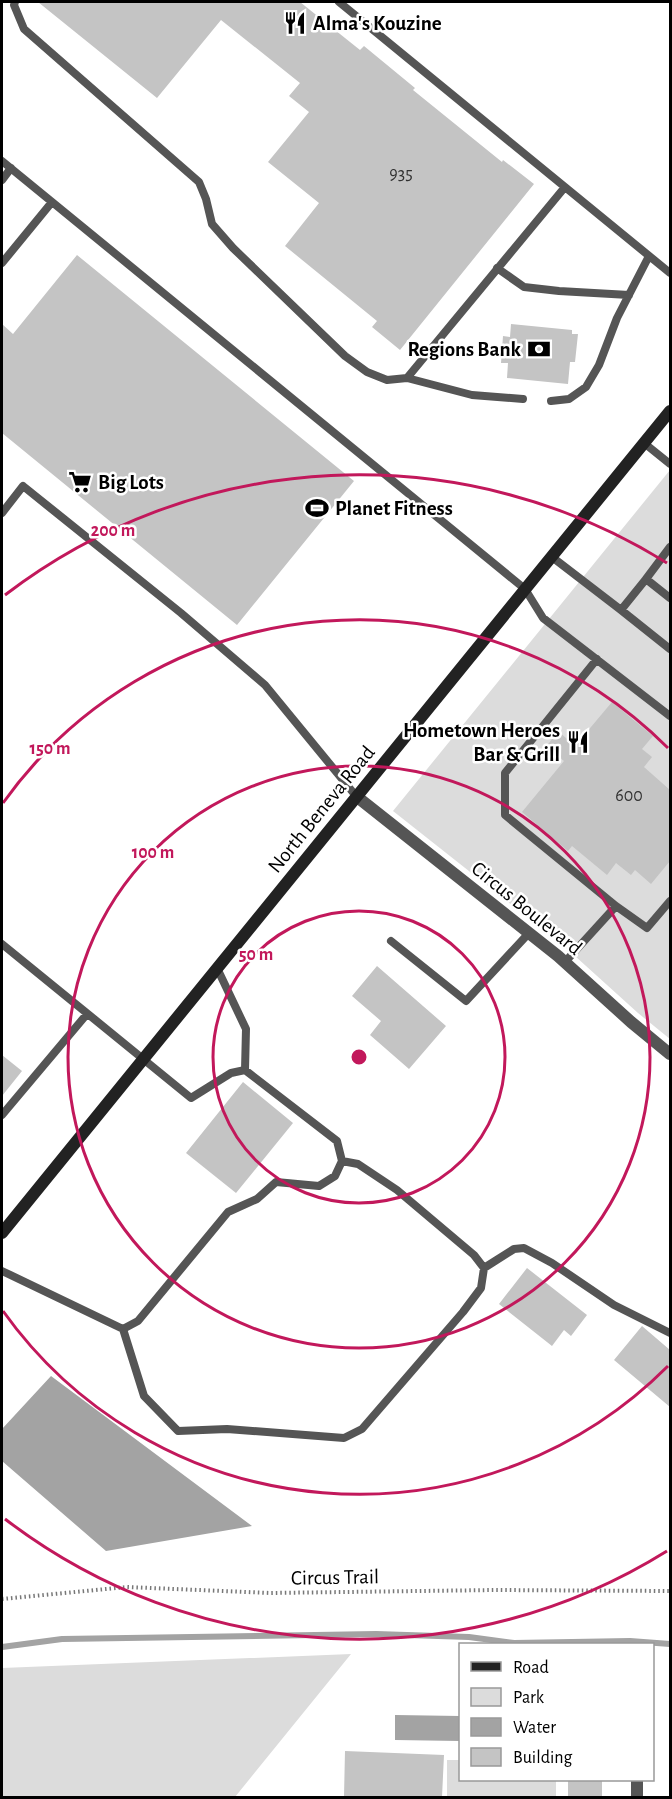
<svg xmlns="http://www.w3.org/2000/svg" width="672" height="1799" viewBox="0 0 672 1799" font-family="'Alegreya Sans',sans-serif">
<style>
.green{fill:#dcdcdc}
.water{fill:#a3a3a3}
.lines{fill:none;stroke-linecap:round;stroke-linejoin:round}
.stream{stroke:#a3a3a3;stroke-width:6}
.building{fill:#c4c4c4}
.path{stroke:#777;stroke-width:4;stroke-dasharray:1.5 3;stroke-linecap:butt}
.service{stroke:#555;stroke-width:8}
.minor{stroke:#555;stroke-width:12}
.tertiary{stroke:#555;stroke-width:12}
.secondary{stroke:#222;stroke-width:12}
.ring{fill:none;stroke:#c2185b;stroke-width:3}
.labels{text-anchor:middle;stroke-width:5;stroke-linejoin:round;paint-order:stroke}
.number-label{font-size:18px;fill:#313131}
.poi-label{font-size:21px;font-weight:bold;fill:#000;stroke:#fff;text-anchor:start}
.street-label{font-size:21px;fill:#000;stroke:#fff}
.centre{fill:#c2185b;stroke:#fff;stroke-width:3}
.ring-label{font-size:18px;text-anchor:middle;font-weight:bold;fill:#c2185b;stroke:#fff;stroke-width:5;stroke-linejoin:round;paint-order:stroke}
</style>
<rect width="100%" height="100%" fill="#fff"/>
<path class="green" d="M 670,470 L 670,1039 L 638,1013 L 565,947 L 393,811 Z
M 351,1654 L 235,1797 L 2,1797 L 2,1668 Z
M 447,1760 L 460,1760 L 460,1780 L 556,1780 L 556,1797 L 447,1797 Z"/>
<path class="water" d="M 51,1376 L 252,1526 L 106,1551 L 2,1461 L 2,1429 Z
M 395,1715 L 460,1716 L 460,1741 L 395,1740 Z"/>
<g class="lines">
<path class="stream" d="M 2,1647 L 62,1639 L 376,1634 L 469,1637 L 514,1643 L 630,1641 L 670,1644"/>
</g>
<path class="building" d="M 38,2 L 300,2 L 360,50 L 364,46 L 415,88 L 413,90 L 502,162 L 503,160 L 534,184 L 400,350 L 372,327 L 377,321 L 285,246 L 319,203 L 268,162 L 309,112 L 289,96 L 300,83 L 221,20 L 157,98 Z
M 77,255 L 354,481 L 237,625 L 2,433 L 2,324 L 13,334 Z
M 511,324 L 572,330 L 572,334 L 578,334 L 575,362 L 570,362 L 568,384 L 507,378 L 508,363 L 501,363 L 503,336 L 510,337 Z
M 612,702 L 653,736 L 642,749 L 652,757 L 644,767 L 670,790 L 670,861 L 651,884 L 635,870 L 631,875 L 616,863 L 607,875 L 572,846 L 568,851 L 522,812 L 564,761 L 546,747 L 558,731 L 575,746 Z
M 377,966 L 446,1026 L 409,1069 L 370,1035 L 381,1021 L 352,996 Z
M 2,1055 L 22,1071 L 2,1096 Z
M 243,1082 L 293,1123 L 236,1193 L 186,1153 Z
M 527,1268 L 587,1315 L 571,1336 L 564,1330 L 552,1346 L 499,1304 Z
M 642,1326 L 670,1350 L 670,1407 L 614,1360 Z
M 345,1751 L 444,1755 L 442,1797 L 344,1797 Z
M 568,1779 L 602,1779 L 602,1797 L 568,1797 Z"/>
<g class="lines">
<path class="path" d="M 2,1599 L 127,1587 L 270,1593 L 495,1590 L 670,1591"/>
<path class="service" d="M 15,2 L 14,5 L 24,29 L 199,182 L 206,199 L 212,224 L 233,248 L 345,356 L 367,372 L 387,380 L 407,378 L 472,395 L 523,399
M 339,2 L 670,273
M 2,161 L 525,589 L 543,618 L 670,716
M 2,180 L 11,168
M 2,263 L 52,202
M 497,268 L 524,287 L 559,291 L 629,295
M 407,378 L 565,187
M 551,401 L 569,399 L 586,387 L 599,365 L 617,318 L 649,256
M 644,443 L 670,464
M 2,513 L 23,486 L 181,613 L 265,685 L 356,796
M 670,547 L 646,579 L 670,598
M 552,557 L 621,610 L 646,579
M 621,610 L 670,649
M 597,659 L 505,773 L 505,815 L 616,906 L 647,928 L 670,901
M 391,941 L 466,1001 L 529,933
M 2,944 L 191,1098 L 231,1073 L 245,1070 L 337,1141 L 342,1161 L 335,1176 L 319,1186 L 276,1182 L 257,1199 L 228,1212 L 138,1321 L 123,1329 L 2,1271
M 565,962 L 616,906
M 217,968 L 246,1029 L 245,1070
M 2,1115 L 87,1014
M 484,1268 L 514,1249 L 524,1248 L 552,1263 L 614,1305 L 670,1333
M 123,1329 L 144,1396 L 178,1431 L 227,1429 L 344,1438 L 362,1429 L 463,1312 L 481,1288 L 484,1268 L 474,1255 L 397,1190 L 358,1164 L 342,1161"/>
<path class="minor" d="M 637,1798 L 637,1780"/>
<path class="tertiary" d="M 356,796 L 558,956 L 631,1022 L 670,1054"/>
<path class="secondary" d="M 2,1233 L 670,411"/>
</g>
<g class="ring">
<circle cx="359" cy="1057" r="146"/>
<circle cx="359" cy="1057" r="291"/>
<path d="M668 1366A437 437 0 0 1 3 1311M3 803A437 437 0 0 1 668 748"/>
<path d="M667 1551A582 582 0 0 1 5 1519M5 595A582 582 0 0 1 667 563"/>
</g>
<defs>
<g id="restaurant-bare" transform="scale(1.8)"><path d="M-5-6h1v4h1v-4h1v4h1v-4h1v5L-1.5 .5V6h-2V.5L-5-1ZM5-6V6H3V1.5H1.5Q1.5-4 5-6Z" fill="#000" stroke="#fff" stroke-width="2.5" paint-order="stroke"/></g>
<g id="bank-bare" transform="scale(1.8)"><path d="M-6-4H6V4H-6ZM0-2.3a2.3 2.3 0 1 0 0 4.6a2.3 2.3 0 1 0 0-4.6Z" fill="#000" stroke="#fff" stroke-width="2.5" paint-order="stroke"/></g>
<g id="supermarket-bare" transform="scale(1.8)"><path d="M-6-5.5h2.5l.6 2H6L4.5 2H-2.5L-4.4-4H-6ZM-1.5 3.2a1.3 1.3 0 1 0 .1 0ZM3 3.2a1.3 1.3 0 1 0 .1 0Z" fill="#000" stroke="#fff" stroke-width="2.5" paint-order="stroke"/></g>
<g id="stadium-bare" transform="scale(1.8)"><path d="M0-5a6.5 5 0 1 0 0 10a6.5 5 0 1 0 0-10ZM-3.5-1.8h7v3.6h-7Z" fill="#000" stroke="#fff" stroke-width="2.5" paint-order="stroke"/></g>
</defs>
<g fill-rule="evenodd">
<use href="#restaurant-bare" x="295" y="23"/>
<use href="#bank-bare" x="539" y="349"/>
<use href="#supermarket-bare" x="80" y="482"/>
<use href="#stadium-bare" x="317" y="508"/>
<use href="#restaurant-bare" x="578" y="742"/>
</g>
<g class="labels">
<g class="number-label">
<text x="401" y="179">935</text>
<text x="629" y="801">600</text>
</g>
<g class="poi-label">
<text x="313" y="30">Alma's Kouzine</text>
<text x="521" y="356" text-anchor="end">Regions Bank</text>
<text x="98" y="489">Big Lots</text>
<text x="335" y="515">Planet Fitness</text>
<text x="560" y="737" text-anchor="end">Hometown Heroes<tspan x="560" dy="24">Bar &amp; Grill</tspan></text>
</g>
<g class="street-label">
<text transform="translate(321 809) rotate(-51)" y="7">North Beneva Road</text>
<text transform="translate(527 908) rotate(39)" y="7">Circus Boulevard</text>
<text transform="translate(335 1577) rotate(-1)" y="7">Circus Trail</text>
</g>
</g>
<circle cx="359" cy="1057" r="9" class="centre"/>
<g class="ring-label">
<text x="113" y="536">200 m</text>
<text x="50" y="754">150 m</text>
<text x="153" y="858">100 m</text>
<text x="256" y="960">50 m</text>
</g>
<rect width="672" height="1799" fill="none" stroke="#000000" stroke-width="6"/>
<rect x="459" y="1643" width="195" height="138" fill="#ffffff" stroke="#999999" stroke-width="1.5"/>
<rect x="471" y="1662" width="30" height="9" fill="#222222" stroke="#999999" stroke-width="1.5"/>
<text x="513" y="1673" font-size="18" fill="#000000">Road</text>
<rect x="471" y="1688" width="30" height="18" fill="#dcdcdc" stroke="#999999" stroke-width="1.5"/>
<text x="513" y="1703" font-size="18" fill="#000000">Park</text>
<rect x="471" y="1718" width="30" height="18" fill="#a3a3a3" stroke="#999999" stroke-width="1.5"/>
<text x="513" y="1733" font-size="18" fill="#000000">Water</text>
<rect x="471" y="1748" width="30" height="18" fill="#c4c4c4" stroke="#999999" stroke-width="1.5"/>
<text x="513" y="1763" font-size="18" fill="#000000">Building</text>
</svg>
